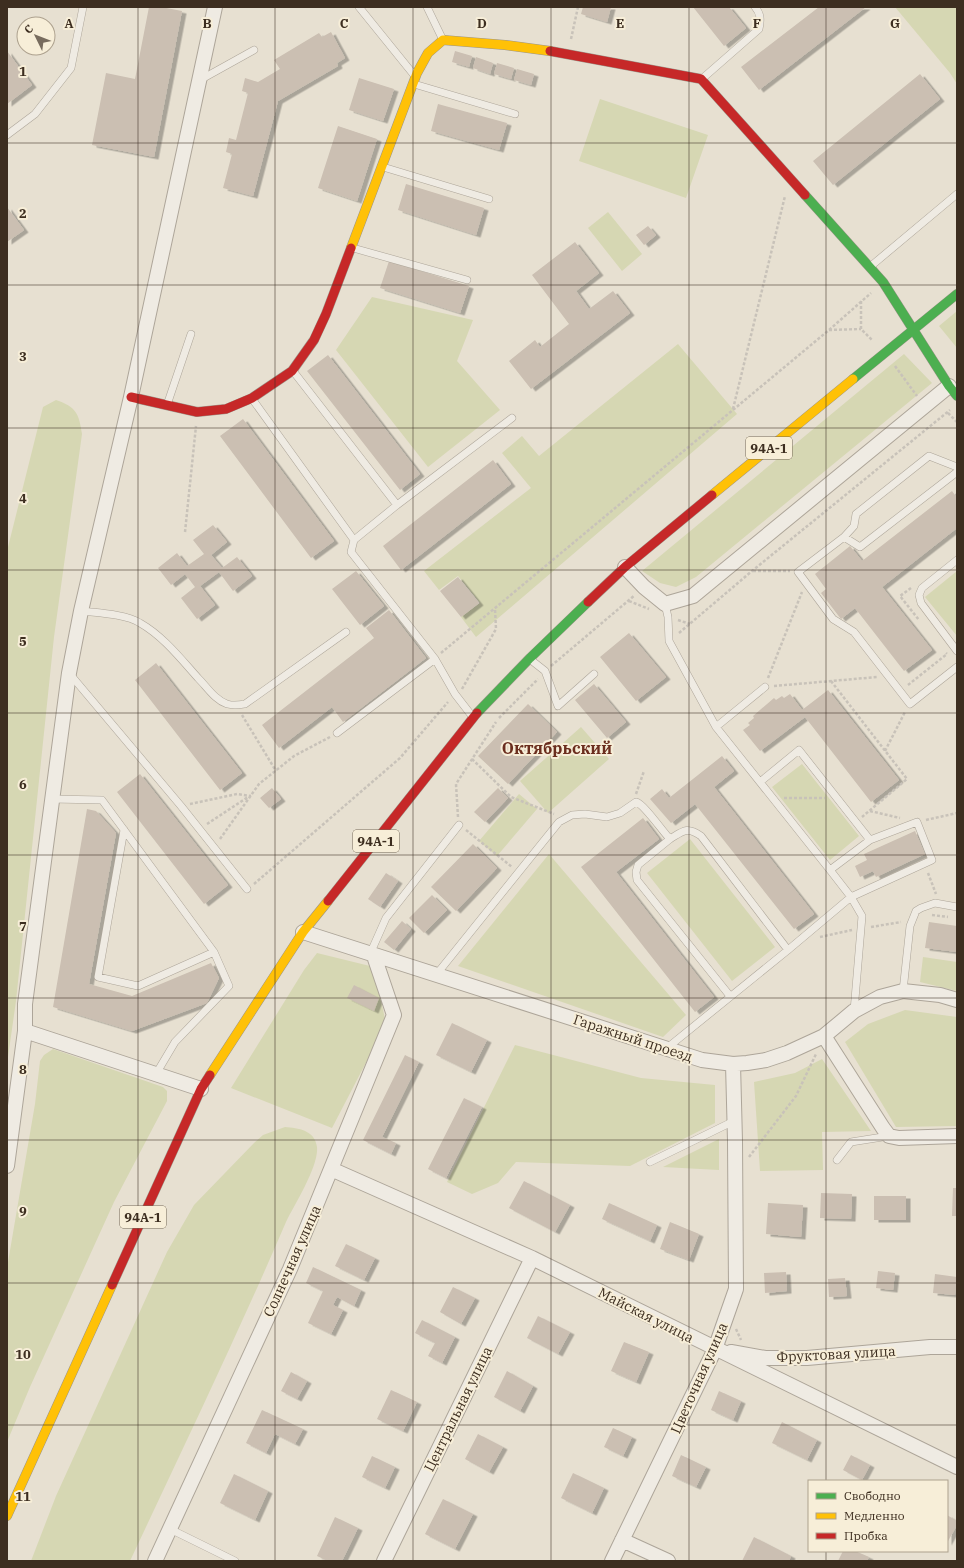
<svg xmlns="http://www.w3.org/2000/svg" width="964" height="1568" viewBox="0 0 964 1568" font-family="'IBM Plex Serif',serif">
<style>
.green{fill:#d6d7b3}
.building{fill:#cbbfb2;filter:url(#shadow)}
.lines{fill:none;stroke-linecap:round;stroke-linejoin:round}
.lane-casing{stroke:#ada599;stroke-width:8}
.street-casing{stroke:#ada599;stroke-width:16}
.fast-casing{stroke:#9c958a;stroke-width:10}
.slow-casing{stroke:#9c958a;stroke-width:10}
.jam-casing{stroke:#9c958a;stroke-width:10}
.path{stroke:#c8c2b9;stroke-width:2.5;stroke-dasharray:3 2;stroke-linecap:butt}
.lane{stroke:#efebe3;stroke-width:7}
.street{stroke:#efebe3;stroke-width:14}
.fast{stroke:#4caf50;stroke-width:9}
.slow{stroke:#ffc107;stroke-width:9}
.jam{stroke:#c62828;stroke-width:9}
.grid{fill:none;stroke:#3d2e20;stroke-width:1;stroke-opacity:0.55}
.labels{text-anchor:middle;stroke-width:4;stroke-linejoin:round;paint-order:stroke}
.shield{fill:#f7eed8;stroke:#756857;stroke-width:1}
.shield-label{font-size:13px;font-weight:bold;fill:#3d2e20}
.street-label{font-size:14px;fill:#3d2e20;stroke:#f7eed8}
.quarter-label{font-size:16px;font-weight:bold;fill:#6b2e1e;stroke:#f7eed8}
.grid-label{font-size:13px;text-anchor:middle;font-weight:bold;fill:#3d2e20;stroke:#f7eed8;stroke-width:4;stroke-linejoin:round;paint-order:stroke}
</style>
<defs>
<filter id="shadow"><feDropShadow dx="4.5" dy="2.5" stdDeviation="0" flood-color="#0004"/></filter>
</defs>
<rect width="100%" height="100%" fill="#e7e0d1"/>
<path class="green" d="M 895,7 L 957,7 L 957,84 L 950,73 Z
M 600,99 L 708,135 L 686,198 L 579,161 Z
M 608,212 L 642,254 L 622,271 L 588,228 Z
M 372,297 L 473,320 L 457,361 L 500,410 L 428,467 L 336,350 Z
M 957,311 L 957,348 L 939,326 Z
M 678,344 L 737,414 L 476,637 L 461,617 L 480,603 L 458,576 L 439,590 L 424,571 L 531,488 L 502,453 L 522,436 L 539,456 Z
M 904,354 L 932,383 L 696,577 L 676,587 L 660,583 L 642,571 Z
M 56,400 C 76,407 79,413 82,434 L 54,637 L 16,1001 L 7,1064 L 7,551 L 43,407 Z
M 957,571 L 957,636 L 925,597 Z
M 581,727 L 609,759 L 548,813 L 520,781 Z
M 802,764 L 859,836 L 830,860 L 772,787 Z
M 519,794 L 537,809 L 497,856 L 479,841 Z
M 690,839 L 775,947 L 732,981 L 647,873 Z
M 549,854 L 686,1015 L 663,1037 L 458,966 Z
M 317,953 L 374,967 L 386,1024 L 332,1128 L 231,1088 L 304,970 Z
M 923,957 L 957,962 L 957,991 L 920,982 Z
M 905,1010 L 957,1017 L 957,1126 L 896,1127 L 845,1042 L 868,1024 Z
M 515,1045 L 641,1078 L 715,1085 L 715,1123 L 630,1166 L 516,1162 L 498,1183 L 472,1194 L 447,1182 Z
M 53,1049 L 163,1087 L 167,1091 L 167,1101 L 114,1202 L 30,1387 L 7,1442 L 7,1268 L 35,1104 L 40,1061 L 44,1055 Z
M 822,1059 L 871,1131 L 822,1132 L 823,1170 L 760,1171 L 754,1082 L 795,1073 Z
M 285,1127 C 298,1128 315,1130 317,1147 C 319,1166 295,1204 286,1222 C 237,1336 183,1448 130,1561 L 31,1561 L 56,1496 L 167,1252 L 194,1205 L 254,1143 L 263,1135 Z
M 719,1139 L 719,1170 L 663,1167 Z"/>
<path class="building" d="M 149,7 L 161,7 L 182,11 L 154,157 L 92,145 L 106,73 L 135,79 Z
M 583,7 L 611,7 L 607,22 L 581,14 Z
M 693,7 L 729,7 L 746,28 L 724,46 Z
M 819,7 L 866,7 L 759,90 L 741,67 Z
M 331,32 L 345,58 L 337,63 L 338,66 L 278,101 L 253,196 L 223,188 L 232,154 L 226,152 L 229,138 L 236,140 L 248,93 L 242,91 L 245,78 L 258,82 L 280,69 L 274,60 L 319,33 L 322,37 Z
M 7,51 L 32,85 L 7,104 Z
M 455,51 L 472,56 L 469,67 L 452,62 Z
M 476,57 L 493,63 L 490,74 L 473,68 Z
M 497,63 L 514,68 L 511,79 L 494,74 Z
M 517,69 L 534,74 L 531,85 L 514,80 Z
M 920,74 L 940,99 L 833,185 L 813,161 Z
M 359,78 L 394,89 L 383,121 L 349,110 Z
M 438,104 L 507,123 L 499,150 L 431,131 Z
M 338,126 L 377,139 L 357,201 L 318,188 Z
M 406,184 L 484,208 L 476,235 L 398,210 Z
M 7,207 L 24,230 L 7,242 Z
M 648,226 L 656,235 L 644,245 L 636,235 Z
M 575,242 L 599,273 L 576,291 L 589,309 L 613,291 L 630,313 L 531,389 L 509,361 L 535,340 L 540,347 L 569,324 L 532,275 Z
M 389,261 L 469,286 L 460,313 L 380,288 Z
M 328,355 L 420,474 L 400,490 L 307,371 Z
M 243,419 L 334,541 L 311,558 L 220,436 Z
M 493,460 L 511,484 L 401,570 L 383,546 Z
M 952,491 L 957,498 L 957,528 L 882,587 L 932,650 L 904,671 L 855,608 L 841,619 L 821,593 L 826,589 L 815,574 L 850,546 L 862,561 Z
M 213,525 L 227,542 L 211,555 L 222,568 L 237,557 L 252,576 L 233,591 L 219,572 L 200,586 L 215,605 L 197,619 L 181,598 L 195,587 L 185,574 L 171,585 L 158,568 L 177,553 L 187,566 L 204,554 L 193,540 Z
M 356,571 L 384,606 L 360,625 L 332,589 Z
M 458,577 L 479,603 L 461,617 L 440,591 Z
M 389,610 L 426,658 L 343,722 L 332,707 L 279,748 L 262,725 L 374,638 L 366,628 Z
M 629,633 L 666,677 L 636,701 L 600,657 Z
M 156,663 L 242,773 L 220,790 L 135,680 Z
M 594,684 L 626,722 L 607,738 L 575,700 Z
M 828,690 L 899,780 L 871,802 L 805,717 L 760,751 L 743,730 L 750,725 L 748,723 L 754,718 L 753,716 L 774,698 L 776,700 L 782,696 L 784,698 L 790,694 L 802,710 Z
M 528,704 L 557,732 L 508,784 L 478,756 Z
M 722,756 L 734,771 L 714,787 L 814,914 L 794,929 L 695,804 L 671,823 L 650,799 L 662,789 L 669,798 Z
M 140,774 L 228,885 L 204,904 L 117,792 Z
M 272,788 L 281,799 L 269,808 L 260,798 Z
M 498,788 L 508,798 L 485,822 L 474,812 Z
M 87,809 L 96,811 L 116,833 L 89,984 L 132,996 L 211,963 L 219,978 L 207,1003 L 132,1031 L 53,1007 Z
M 643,818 L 659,839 L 616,872 L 714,997 L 695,1012 L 581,867 Z
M 915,831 L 925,854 L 876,877 L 873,871 L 860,877 L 855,866 L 867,860 L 864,854 Z
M 473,844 L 497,868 L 456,911 L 431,887 Z
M 386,873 L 398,881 L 380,907 L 368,899 Z
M 432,895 L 447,910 L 424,933 L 409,918 Z
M 402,921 L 411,929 L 394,950 L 384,942 Z
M 929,922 L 957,926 L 957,952 L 925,948 Z
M 354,985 L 379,998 L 374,1011 L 347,998 Z
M 452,1023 L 487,1040 L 471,1072 L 436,1055 Z
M 405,1055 L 419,1062 L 382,1137 L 396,1143 L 391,1154 L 363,1140 Z
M 464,1098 L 482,1107 L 446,1178 L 428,1169 Z
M 524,1181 L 570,1205 L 555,1232 L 509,1208 Z
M 953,1188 L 957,1188 L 957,1216 L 952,1216 Z
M 821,1193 L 852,1194 L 851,1219 L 820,1218 Z
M 874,1196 L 906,1196 L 906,1220 L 874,1220 Z
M 609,1203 L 657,1225 L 650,1241 L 602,1219 Z
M 768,1203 L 803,1205 L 801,1237 L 766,1234 Z
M 670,1222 L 699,1234 L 689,1260 L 660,1249 Z
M 346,1244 L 375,1258 L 364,1280 L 335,1266 Z
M 313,1267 L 361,1290 L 354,1306 L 337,1297 L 333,1305 L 343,1310 L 331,1334 L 308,1323 L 323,1291 L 306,1283 Z
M 878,1271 L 895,1273 L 893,1290 L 876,1288 Z
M 786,1272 L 787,1291 L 765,1293 L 764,1273 Z
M 935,1274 L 957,1277 L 955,1295 L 933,1293 Z
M 845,1278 L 847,1296 L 829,1297 L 828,1279 Z
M 453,1287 L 475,1298 L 461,1324 L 440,1312 Z
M 538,1316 L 570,1332 L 558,1354 L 527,1338 Z
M 422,1320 L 455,1337 L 442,1363 L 428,1356 L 435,1343 L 415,1333 Z
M 624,1342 L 649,1352 L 636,1382 L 611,1371 Z
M 507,1371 L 533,1386 L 520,1411 L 494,1397 Z
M 291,1372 L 307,1381 L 297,1399 L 281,1391 Z
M 391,1390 L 417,1402 L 403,1431 L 377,1419 Z
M 719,1391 L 741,1401 L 733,1420 L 711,1410 Z
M 262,1410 L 303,1429 L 295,1444 L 275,1434 L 266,1453 L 246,1443 Z
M 782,1422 L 817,1440 L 807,1460 L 772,1443 Z
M 613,1428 L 632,1437 L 623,1456 L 604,1447 Z
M 478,1434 L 503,1447 L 489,1472 L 465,1459 Z
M 681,1455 L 706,1467 L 696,1487 L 672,1476 Z
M 851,1455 L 870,1465 L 862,1480 L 843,1470 Z
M 372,1456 L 395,1467 L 385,1488 L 362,1477 Z
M 573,1473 L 604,1488 L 592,1513 L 561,1498 Z
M 234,1474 L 268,1491 L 255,1520 L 220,1503 Z
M 443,1499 L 473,1514 L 455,1549 L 425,1534 Z
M 947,1515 L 957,1521 L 957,1525 L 947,1543 Z
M 335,1517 L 358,1528 L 342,1561 L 328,1561 L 317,1556 Z
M 754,1537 L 791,1556 L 789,1561 L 742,1561 Z
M 843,1551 L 855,1551 L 869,1557 L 867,1561 L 838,1561 Z"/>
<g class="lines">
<g class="lane-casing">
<path id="lane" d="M 359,7 L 414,75
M 427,7 L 442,38
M 703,78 L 759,29 C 761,20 761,14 755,7
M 200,80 L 254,50
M 414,84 L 515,114
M 7,135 L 35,114 L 71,68 L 83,7
M 383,167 L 489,199
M 353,248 L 467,280
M 871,266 L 957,194
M 293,371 L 397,505
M 253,400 L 354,540 L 351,552 L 435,659 L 455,694 L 472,716
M 167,405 L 191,334
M 957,472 L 860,547 L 844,537 L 798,572 L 833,619 L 854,632 L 910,704 L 957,667
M 844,537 L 854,526 L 856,514 L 929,456 L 957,467
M 354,540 L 397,505 L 512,418
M 957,560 L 922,588 L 919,595 L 921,603 L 957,651
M 665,604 L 668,617 L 669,641 L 716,727 L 830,870 L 851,897 L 862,916 L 854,1011
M 81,611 C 98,613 126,614 140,623 C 163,636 181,659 198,678 C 207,687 215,700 227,704 C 234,706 239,705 245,704 L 346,632
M 531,660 L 545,671 L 558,706 L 594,674
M 69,673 L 181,806 L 247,889
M 716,727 L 765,687
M 337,733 L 435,659
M 52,799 L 102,800 L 214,952 L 138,986 L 98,977 L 124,830
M 670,839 L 638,865 L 636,872 L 637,880 L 730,996
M 830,870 L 870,840
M 370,954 L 386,918 L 459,825
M 436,975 L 559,822 L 572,815 L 585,814 L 607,817 L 620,813 L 636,802 C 644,804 663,832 670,839 C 683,831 687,826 701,836 L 788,950 L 851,897 L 932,860 L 917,822 L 870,840 L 799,750 L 760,782
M 903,991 L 910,926 L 916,911 L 921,908 L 935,903 L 957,907
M 667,1048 L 788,950
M 156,1074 L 175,1042 L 229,986 L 214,952
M 837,1160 L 851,1142 L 889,1136
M 650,1162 L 734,1121
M 170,1529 L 235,1561"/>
</g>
<g class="street-casing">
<path id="street" d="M 625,567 L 644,587 L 665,604 L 693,596 L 949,386
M 303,932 L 702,1060 L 733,1064 L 747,1063 L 766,1060 L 787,1053 L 824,1036 L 854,1011 L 880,997 L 903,991 L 940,995 L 957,1000
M 25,1031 L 201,1089
M 824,1036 L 883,1128 L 889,1136 L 899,1138 L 957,1136
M 7,1166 L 25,1031 L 25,1004 L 69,673 L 81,611 L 131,397 L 215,7
M 331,1169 L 532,1258 L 957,1467
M 731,1352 L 765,1358 L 807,1358 L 930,1347 L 957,1347
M 622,1540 L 668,1561
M 155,1561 L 290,1269 L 394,1015 L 374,956
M 384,1561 L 532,1258
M 612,1561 L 715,1349 L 736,1289 L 735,1141 L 733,1064"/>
</g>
<g class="fast-casing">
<path id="fast" d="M 805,195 L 883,282 L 949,386 L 957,396
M 853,379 L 957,294
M 477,713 L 530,658 L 588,602"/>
</g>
<g class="slow-casing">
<path id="slow" d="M 351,248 L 417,73 L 428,53 L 443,40 L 505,45 L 550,51
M 712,495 L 853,379
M 210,1075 L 303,932 L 328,901
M 7,1516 L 112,1285"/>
</g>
<g class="jam-casing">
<path id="jam" d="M 550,51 L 701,79 L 805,195
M 131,397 L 197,412 L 226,409 L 252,398 L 292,371 L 314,340 L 326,314 L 351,248
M 588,602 L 625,567 L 712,495
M 328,901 L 477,713
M 112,1285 L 201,1089 L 210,1075"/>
</g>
<path class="path" d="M 571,39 L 578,7
M 861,301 L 861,329 L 873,341
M 829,330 L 861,329
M 895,366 L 917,396
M 733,409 L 785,196
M 948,413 L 957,422
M 185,532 L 196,426
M 753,571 L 790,571
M 911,588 L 900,596 L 919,620
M 629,601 L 649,609
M 678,620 L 690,624
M 679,633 L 752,571 L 950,410
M 441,653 L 829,330 L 871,293
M 551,666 L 635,595
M 768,678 L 802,592
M 831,681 L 907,779 L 862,817
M 908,685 L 947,654 L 946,653
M 774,686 L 877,677
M 462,689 L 496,629 L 495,609
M 242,715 L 276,771
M 499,718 L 538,679
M 885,751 L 905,712
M 472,759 L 511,797 L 554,814
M 636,794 L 644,771
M 784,798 L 825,798
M 190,804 L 237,794 L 251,796
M 870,811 L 900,818
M 458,817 L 456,784 L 496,722
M 926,820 L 957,813
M 207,824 L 248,797
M 466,830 L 512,867
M 220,839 L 259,784 L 294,756 L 330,737
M 928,873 L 936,894
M 254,884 L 400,758 L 448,702
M 932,915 L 948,917
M 871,927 L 901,922
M 820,937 L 852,930
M 749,1157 L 796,1096 L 816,1054
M 736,1329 L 741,1340"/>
<use href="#lane" class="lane"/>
<use href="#street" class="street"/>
<use href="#fast" class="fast"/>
<use href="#slow" class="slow"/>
<use href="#jam" class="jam"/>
</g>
<path class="grid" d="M 138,7 L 138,1561M 275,7 L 275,1561M 413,7 L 413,1561M 551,7 L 551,1561M 689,7 L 689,1561M 826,7 L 826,1481M 7,143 L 957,143M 7,285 L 957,285M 7,428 L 957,428M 7,570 L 957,570M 7,713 L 957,713M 7,855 L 957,855M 7,998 L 957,998M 7,1140 L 957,1140M 7,1283 L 957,1283M 7,1425 L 957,1425M 826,1551 L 826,1561"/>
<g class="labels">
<g class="shield">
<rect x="746" y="437" width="46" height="22" rx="3"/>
<rect x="353" y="830" width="46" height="22" rx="3"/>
<rect x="120" y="1206" width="46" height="22" rx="3"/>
</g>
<g class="shield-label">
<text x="769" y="453">94А-1</text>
<text x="376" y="846">94А-1</text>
<text x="143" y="1222">94А-1</text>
</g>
<g class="street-label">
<text transform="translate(633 1038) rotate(18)" y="5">Гаражный проезд</text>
<text transform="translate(292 1261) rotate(-66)" y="5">Солнечная улица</text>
<text transform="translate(646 1315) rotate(27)" y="5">Майская улица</text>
<text transform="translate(836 1354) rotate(-3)" y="5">Фруктовая улица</text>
<text transform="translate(699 1378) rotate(-66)" y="5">Цветочная улица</text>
<text transform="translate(458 1409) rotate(-64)" y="5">Центральная улица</text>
</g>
<g class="quarter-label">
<text x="557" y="754">Октябрьский</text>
</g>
</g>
<g class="grid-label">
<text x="69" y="28">A</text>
<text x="207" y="28">B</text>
<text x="344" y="28">C</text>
<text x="482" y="28">D</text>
<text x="620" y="28">E</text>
<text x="757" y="28">F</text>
<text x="895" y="28">G</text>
<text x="23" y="76">1</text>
<text x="23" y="218">2</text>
<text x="23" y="361">3</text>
<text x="23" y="503">4</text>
<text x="23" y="646">5</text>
<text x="23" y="789">6</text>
<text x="23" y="931">7</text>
<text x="23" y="1074">8</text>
<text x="23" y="1216">9</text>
<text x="23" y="1359">10</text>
<text x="23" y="1501">11</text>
</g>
<rect width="964" height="1568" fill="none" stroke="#3d2e20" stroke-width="16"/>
<rect x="808" y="1480" width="140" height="72" fill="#f7eed8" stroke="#ada18e"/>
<rect x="816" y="1493" width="20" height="6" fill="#4caf50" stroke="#ada18e"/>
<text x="844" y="1500" font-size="12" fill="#3d2e20">Свободно</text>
<rect x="816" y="1513" width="20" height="6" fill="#ffc107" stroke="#ada18e"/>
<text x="844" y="1520" font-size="12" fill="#3d2e20">Медленно</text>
<rect x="816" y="1533" width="20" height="6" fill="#c62828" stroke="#ada18e"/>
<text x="844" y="1540" font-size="12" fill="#3d2e20">Пробка</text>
<g transform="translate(36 36) rotate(313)"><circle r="19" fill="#f7eed8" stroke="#ada18e"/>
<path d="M0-3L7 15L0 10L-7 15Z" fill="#786c5e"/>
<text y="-6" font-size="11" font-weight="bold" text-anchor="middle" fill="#3d2e20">С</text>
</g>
</svg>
